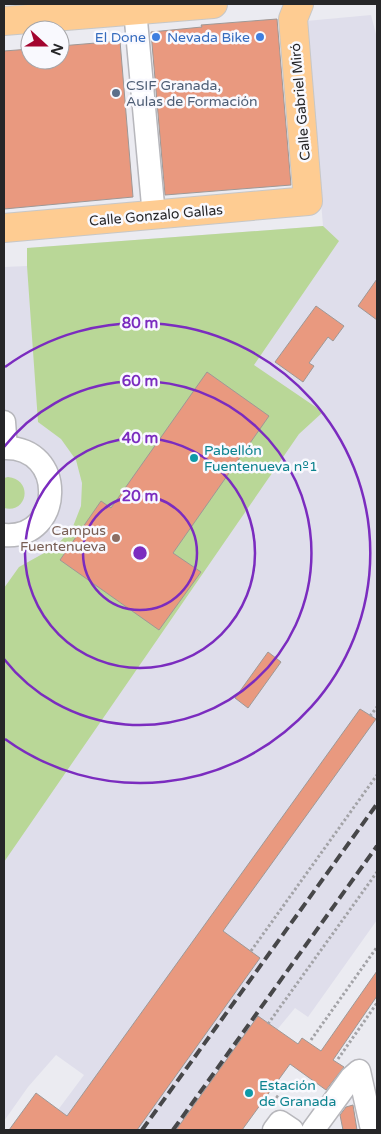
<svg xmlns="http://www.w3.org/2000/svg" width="381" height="1134" viewBox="0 0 381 1134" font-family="'Varela Round',sans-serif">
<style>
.built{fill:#dfdeeb}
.green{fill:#b9d797}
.building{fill:#e9997f;stroke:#9e9896}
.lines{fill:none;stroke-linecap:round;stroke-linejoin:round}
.minor-casing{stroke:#b7b7bc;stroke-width:25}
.major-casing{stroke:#c7c7c7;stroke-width:30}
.path{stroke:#a3a3a7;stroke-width:3;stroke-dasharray:2.5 2.5;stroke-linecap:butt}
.minor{stroke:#fff;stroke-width:22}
.major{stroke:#fecc92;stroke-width:28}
.rail{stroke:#474749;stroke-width:4;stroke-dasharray:10 5;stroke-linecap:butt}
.ring{fill:none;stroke:#7b2cbf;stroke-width:2.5}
.shop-dot{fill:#3f7fe0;stroke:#f9f9fe;stroke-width:2}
.service-dot{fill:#5c6f8a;stroke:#f9f9fe;stroke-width:2}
.culture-dot{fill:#0f9aa8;stroke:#f9f9fe;stroke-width:2}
.education-dot{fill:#8d6e63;stroke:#f9f9fe;stroke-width:2}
.labels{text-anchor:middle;stroke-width:5;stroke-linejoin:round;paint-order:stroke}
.shop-label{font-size:14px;fill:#366cbe;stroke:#f9f9fe;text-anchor:end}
.service-label{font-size:14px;fill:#4e5e75;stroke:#f9f9fe;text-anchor:start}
.street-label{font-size:14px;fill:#262628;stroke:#f9f9fe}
.culture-label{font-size:14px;fill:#0d838f;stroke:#f9f9fe;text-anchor:start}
.education-label{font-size:14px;fill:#785e54;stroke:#f9f9fe;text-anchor:end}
.centre{fill:#7b2cbf;stroke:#f9f9fe;stroke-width:2.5}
.ring-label{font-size:15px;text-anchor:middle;font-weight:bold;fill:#7b2cbf;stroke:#f9f9fe;stroke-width:5;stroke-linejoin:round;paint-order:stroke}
</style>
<rect width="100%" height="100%" fill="#ebebf1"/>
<path class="built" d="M 371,15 L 377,38 L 377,920 L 308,1017 L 295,1008 L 257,1054 L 203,1130 L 43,1130 L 84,1075 L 56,1055 L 28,1087 L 4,1121 L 4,267 L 27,266 L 27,248 L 323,226 L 306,21 Z"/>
<path class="green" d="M 323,226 L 339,241 L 254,365 L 323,412 L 299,434 L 4,862 L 4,588 L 19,567 L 55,547 L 72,529 L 81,506 L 82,483 L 76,460 L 61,439 L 38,422 L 27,266 L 27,248 Z
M 8,477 C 34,480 27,514 4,508 L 4,478 Z"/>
<path class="building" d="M 277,19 L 291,185 L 165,195 L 151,32 L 202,27 L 201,25 Z
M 120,41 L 133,197 L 4,209 L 4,51 L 30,49 L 30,60 L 60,60 L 60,46 Z
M 377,279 L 377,320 L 358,306 Z
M 316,306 L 344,326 L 333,341 L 328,337 L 309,363 L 314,366 L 303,382 L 275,362 Z
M 207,372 L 269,416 L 173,553 L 201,572 L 159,630 L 60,560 L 101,501 L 111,508 Z
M 268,652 L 281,662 L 248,708 L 235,698 Z
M 360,709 L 376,719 L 223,931 L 260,958 L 137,1130 L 9,1130 L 36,1093 L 67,1116 Z
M 377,971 L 377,996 L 333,1060 L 344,1067 L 326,1090 L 290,1064 L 242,1130 L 176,1130 L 258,1016 L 298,1044 L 302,1038 L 321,1051 Z
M 353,1105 L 357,1130 L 343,1130 L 340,1115 L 346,1107 Z"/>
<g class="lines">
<g class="minor-casing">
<path id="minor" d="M 135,10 L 154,216
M 4,422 L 6,448
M 4,448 C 67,446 64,540 4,535
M 274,1130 L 280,1122 L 292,1130
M 313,1130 L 351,1078 L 359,1071 L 371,1125 L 375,1130"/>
</g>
<g class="major-casing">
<path id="major" d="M 4,21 L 213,4
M 4,228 L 308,201 L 293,19 L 299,4"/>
</g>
<path class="path" d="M 370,716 L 377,707
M 251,951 L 377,775
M 268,1024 L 377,872
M 311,1040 L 377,947
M 338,1059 L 377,1003
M 270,1104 L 276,1096 L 285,1102"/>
<use href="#minor" class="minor"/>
<use href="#major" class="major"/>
<path class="rail" d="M 142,1130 L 377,804
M 173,1130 L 377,846"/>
</g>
<g class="ring">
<circle cx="140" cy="553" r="57"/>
<circle cx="140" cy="553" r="115"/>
<path d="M4 447A172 172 0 1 1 4 659"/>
<path d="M5 367A230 230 0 1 1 5 739"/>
</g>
<g class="shop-dot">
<circle cx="156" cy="37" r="5"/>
<circle cx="260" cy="37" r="5"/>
</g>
<circle class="service-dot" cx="116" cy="93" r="5"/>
<g class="culture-dot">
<circle cx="194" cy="458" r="5"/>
<circle cx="249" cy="1093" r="5"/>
</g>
<circle class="education-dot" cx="116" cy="538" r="5"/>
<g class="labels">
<g class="shop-label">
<text x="146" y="42">El Done</text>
<text x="250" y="42">Nevada Bike</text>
</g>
<g class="service-label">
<text x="126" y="90">CSIF Granada,<tspan x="126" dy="16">Aulas de Formación</tspan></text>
</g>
<g class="street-label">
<text transform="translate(300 102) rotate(-95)" y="5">Calle Gabriel Miró</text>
<text transform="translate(156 215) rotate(-5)" y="5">Calle Gonzalo Gallas</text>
</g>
<g class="culture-label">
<text x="204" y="455">Pabellón<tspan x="204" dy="16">Fuentenueva nº1</tspan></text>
<text x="259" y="1090">Estación<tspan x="259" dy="16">de Granada</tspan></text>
</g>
<g class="education-label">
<text x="106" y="535">Campus<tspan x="106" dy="16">Fuentenueva</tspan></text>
</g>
</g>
<circle cx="140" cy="553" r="8" class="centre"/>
<g class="ring-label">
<text x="140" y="328">80 m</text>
<text x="140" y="386">60 m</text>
<text x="140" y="443">40 m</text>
<text x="140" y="501">20 m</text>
</g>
<rect width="381" height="1134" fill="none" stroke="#262628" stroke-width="10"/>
<g transform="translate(45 45) rotate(111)"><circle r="24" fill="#f9f9fe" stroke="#a5a5a8"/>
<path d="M0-4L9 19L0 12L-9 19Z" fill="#a3052f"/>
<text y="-8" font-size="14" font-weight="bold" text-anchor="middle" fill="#262628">N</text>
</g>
</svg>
